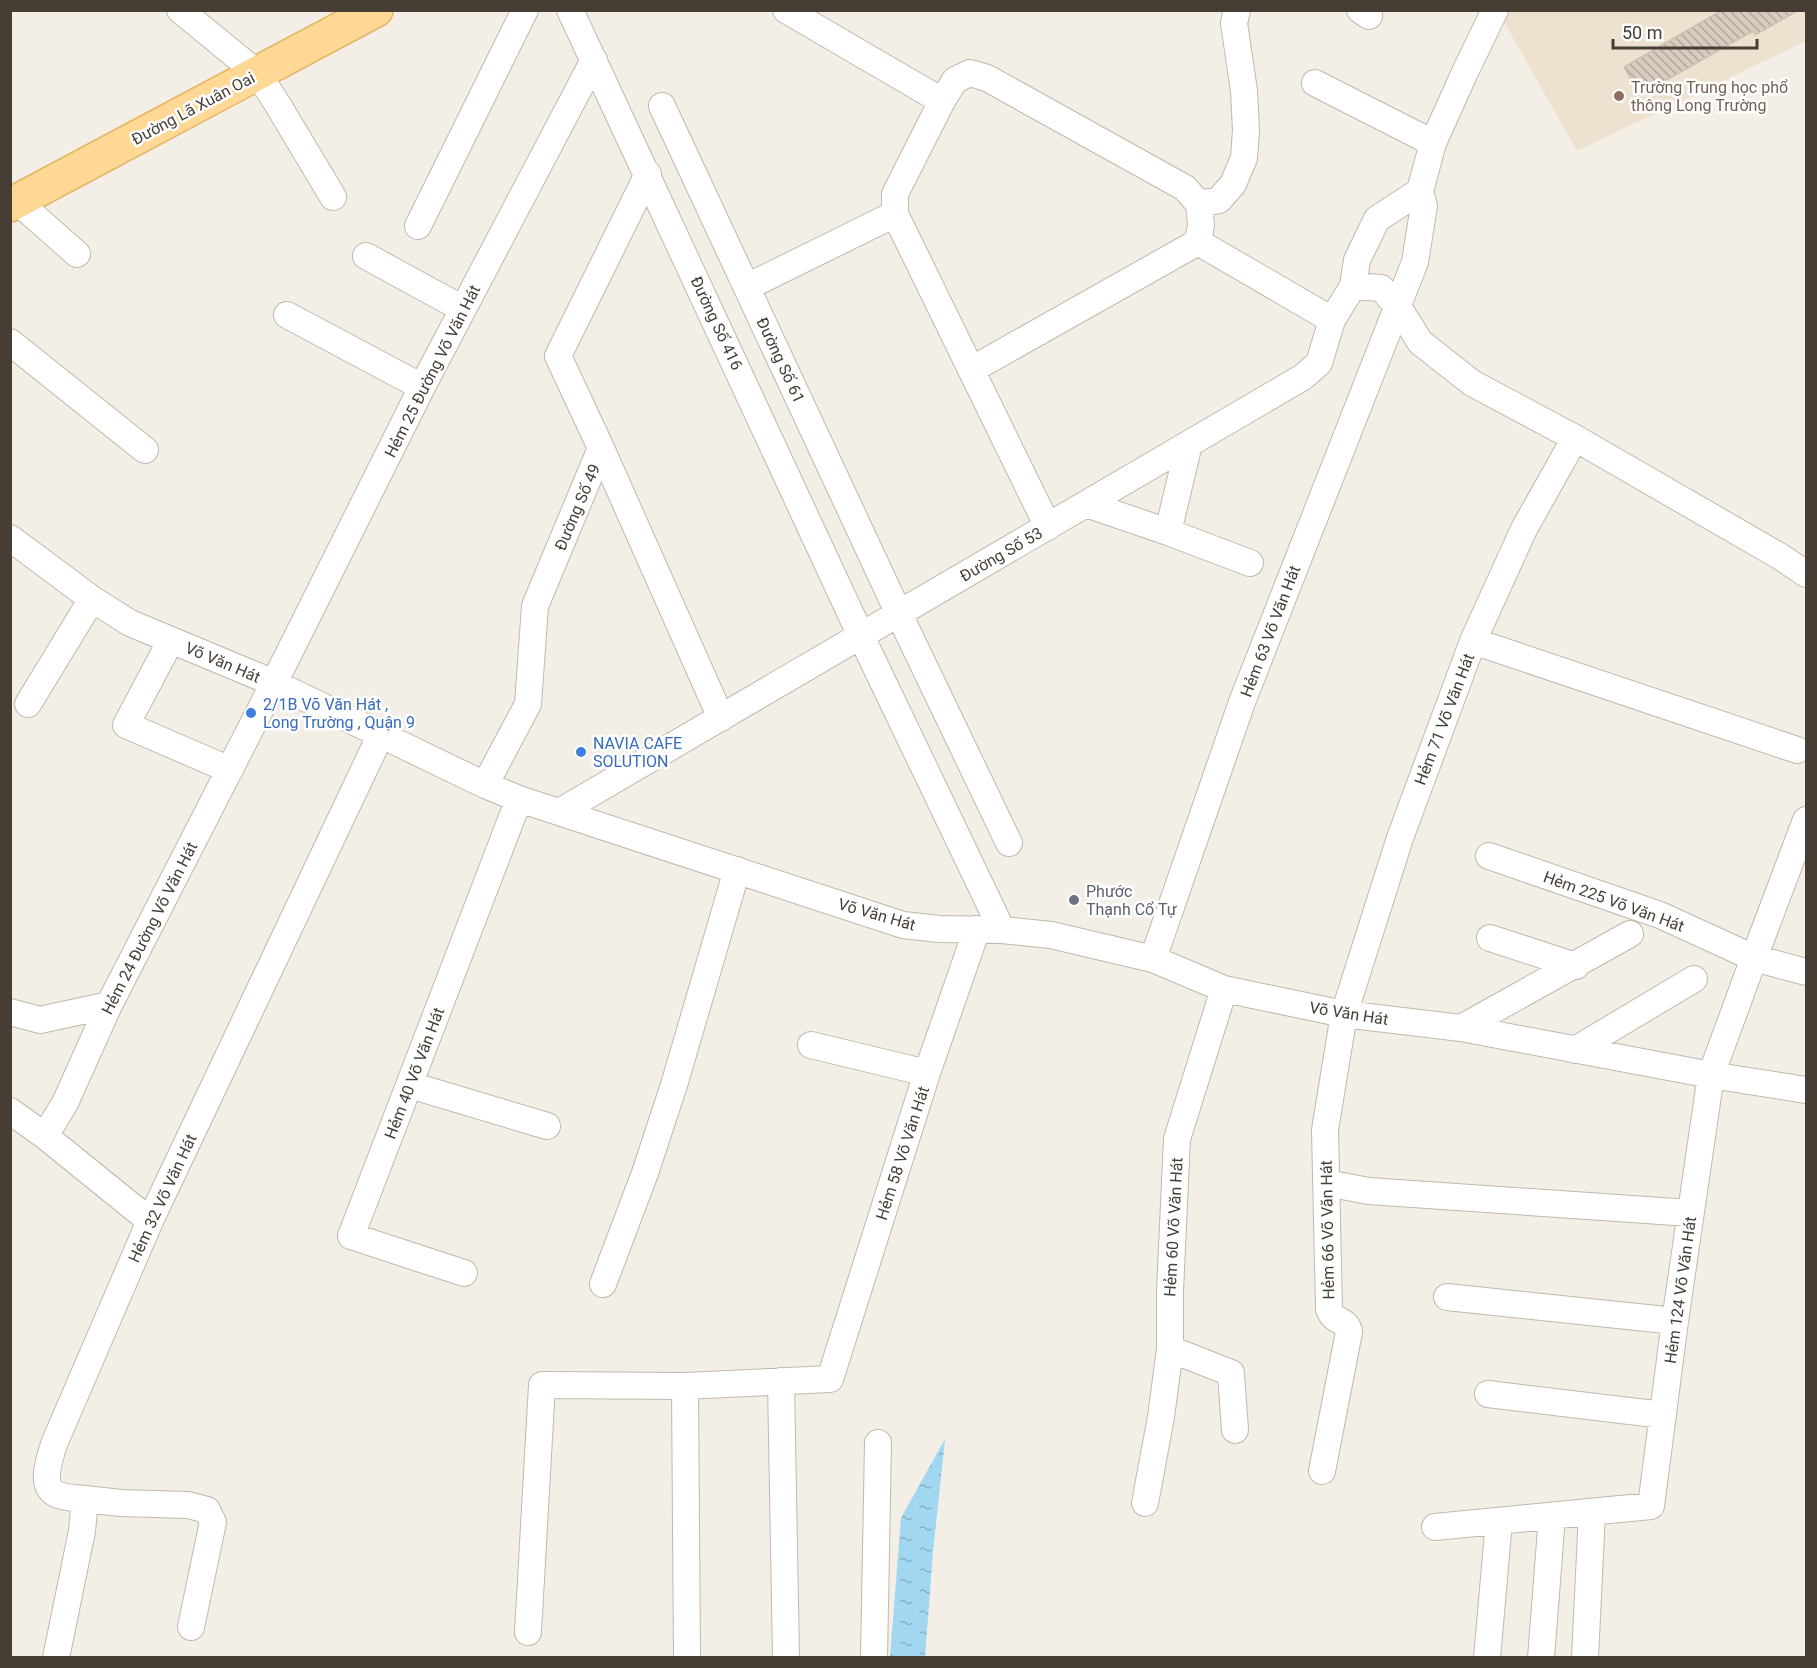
<svg xmlns="http://www.w3.org/2000/svg" width="1817" height="1668" viewBox="0 0 1817 1668" font-family="Roboto,sans-serif">
<style>
.education{fill:#ede2d0}
.water{fill:url(#water-ripples)}
.building{fill:url(#building-back-hatch);stroke:#d0c0af;stroke-width:1.5}
.lines{fill:none;stroke-linecap:round;stroke-linejoin:round}
.minor-casing{stroke:#c2b8ac;stroke-width:28}
.major-casing{stroke:#e4b463;stroke-width:36}
.minor{stroke:#fff;stroke-width:26}
.major{stroke:#fed894;stroke-width:33}
.education-dot{fill:#8d6e63;stroke:#fff;stroke-width:2}
.shop-dot{fill:#3f7fe0;stroke:#fff;stroke-width:2}
.worship-dot{fill:#6b7280;stroke:#fff;stroke-width:2}
.labels{text-anchor:middle;stroke-width:5;stroke-linejoin:round;paint-order:stroke}
.education-label{font-size:16px;fill:#785e54;stroke:#fff;text-anchor:start}
.street-label{font-size:16px;fill:#463e35;stroke:#fff}
.shop-label{font-size:16px;fill:#366cbe;stroke:#fff;text-anchor:start}
.worship-label{font-size:16px;fill:#5b616d;stroke:#fff;text-anchor:start}
</style>
<defs>
<pattern id="water-ripples" width="26" height="14" patternUnits="userSpaceOnUse" patternTransform="scale(1.5)"><rect width="26" height="14" fill="#a2d7f1"/><path d="M2 4q2-2 4 0t4 0M15 11q2-2 4 0t4 0" fill="none" stroke="#86b0c4"/></pattern>
<pattern id="building-back-hatch" width="6" height="6" patternUnits="userSpaceOnUse" patternTransform="scale(1.5)"><rect width="6" height="6" fill="#d8ccbf"/><path d="M-1 5l2 2M0 0l6 6M5-1l2 2" fill="none" stroke="#b1a79c"/></pattern>
</defs>
<rect width="100%" height="100%" fill="#f3eee6"/>
<path class="education" d="M 1508,10 L 1806,11 L 1806,41 L 1577,151 L 1503,20 Z"/>
<path class="water" d="M 945,1439 L 933,1552 L 925,1657 L 890,1657 L 901,1518 Z"/>
<path class="building" d="M 1722,10 L 1799,10 L 1755,35 L 1753,31 L 1640,95 L 1624,67 Z"/>
<g class="lines">
<g class="minor-casing">
<path id="minor" d="M 180,10 L 258,74 L 278,105 L 333,197
M 570,10 L 861,636 L 1002,930
M 786,10 L 942,101
M 1360,10 L 1369,16
M 1315,83 L 1433,143
M 662,106 L 899,614 L 1009,843
M 17,201 L 77,254
M 1199,204 L 1219,200 L 1233,184 L 1244,158 L 1246,130 L 1244,91 L 1234,23 L 1237,10
M 418,226 L 525,10
M 1198,242 L 1332,320
M 366,256 L 463,309
M 1353,286 L 1357,260 L 1377,219 L 1420,191 L 1433,143 L 1465,72 L 1495,10
M 747,287 L 895,214
M 287,315 L 422,387
M 10,342 L 145,450
M 971,370 L 1198,242 L 1201,225 L 1199,204 L 1185,188 L 987,78 L 970,73 L 955,80 L 942,101 L 895,194 L 895,214 L 1048,527
M 601,448 L 721,718
M 1086,504 L 1168,532 L 1250,563
M 1168,532 L 1189,444
M 10,538 L 92,599 L 130,623 L 274,683 L 485,785 L 519,799 L 903,925 L 939,929 L 1002,930 L 1051,935 L 1153,959 L 1224,989 L 1344,1014 L 1461,1028 L 1711,1075 L 1806,1090
M 171,640 L 126,725 L 230,770
M 1473,641 L 1797,750
M 28,704 L 92,599
M 485,785 L 528,704 L 535,606 L 601,448 L 558,356 L 648,174
M 561,811 L 1303,377 L 1319,363 L 1332,320 L 1353,286 L 1381,288 L 1399,308 L 1420,342 L 1472,383 L 1575,438 L 1781,557 L 1806,574
M 1806,820 L 1754,958 L 1806,972
M 1490,938 L 1576,966
M 1153,959 L 1242,702 L 1415,262 L 1424,206 L 1420,191
M 1224,989 L 1177,1139 L 1170,1291 L 1170,1349 L 1231,1373 L 1235,1430
M 10,1012 L 40,1020 L 109,1005
M 1461,1028 L 1630,934
M 811,1045 L 927,1073
M 1575,1050 L 1694,979
M 410,1085 L 547,1126
M 10,1111 L 45,1136 L 65,1103 L 109,1005 L 274,683 L 422,387 L 594,60
M 45,1136 L 150,1221
M 1326,1183 L 1369,1191 L 1690,1213
M 464,1273 L 351,1236 L 519,799
M 603,1284 L 645,1173 L 674,1085 L 737,870
M 1447,1297 L 1675,1321
M 781,1381 L 786,1658
M 685,1386 L 687,1658
M 1488,1394 L 1663,1415
M 1322,1471 L 1349,1332 C 1347,1318 1334,1324 1329,1309 L 1325,1130 L 1344,1014 L 1400,838 L 1473,641 L 1524,529 L 1575,438
M 85,1499 L 121,1503 L 188,1505 L 207,1510 L 213,1522 L 191,1627
M 1145,1503 L 1161,1417 L 1170,1349
M 1435,1527 L 1651,1506 L 1675,1321 L 1711,1075 L 1754,958 L 1660,915 L 1489,856
M 528,1632 L 542,1385 L 685,1386 L 830,1379 L 927,1073 L 977,929
M 56,1658 L 82,1531 L 85,1499 C 76,1498 64,1498 56,1494 C 39,1485 50,1458 54,1444 L 150,1221 L 381,734
M 874,1658 L 878,1443
M 1487,1658 L 1499,1521
M 1541,1658 L 1552,1516
M 1585,1658 L 1592,1512"/>
</g>
<g class="major-casing">
<path id="major" d="M 10,205 L 376,10"/>
</g>
<use href="#minor" class="minor"/>
<use href="#major" class="major"/>
</g>
<circle class="education-dot" cx="1619" cy="96" r="6"/>
<g class="shop-dot">
<circle cx="251" cy="713" r="6"/>
<circle cx="581" cy="752" r="6"/>
</g>
<circle class="worship-dot" cx="1074" cy="900" r="6"/>
<g class="labels">
<g class="education-label">
<text x="1631" y="93">Trường Trung học phổ<tspan x="1631" dy="18">thông Long Trường</tspan></text>
</g>
<g class="street-label">
<text transform="translate(193 108) rotate(-28)" y="6">Đường Lã Xuân Oai</text>
<text transform="translate(717 323) rotate(65)" y="6">Đường Số 416</text>
<text transform="translate(781 360) rotate(65)" y="6">Đường Số 61</text>
<text transform="translate(432 371) rotate(-63)" y="6">Hẻm 25 Đường Võ Văn Hát</text>
<text transform="translate(577 507) rotate(-67)" y="6">Đường Số 49</text>
<text transform="translate(1001 554) rotate(-30)" y="6">Đường Số 53</text>
<text transform="translate(1270 631) rotate(-69)" y="6">Hẻm 63 Võ Văn Hát</text>
<text transform="translate(223 662) rotate(23)" y="6">Võ Văn Hát</text>
<text transform="translate(1444 719) rotate(-69)" y="6">Hẻm 71 Võ Văn Hát</text>
<text transform="translate(1614 901) rotate(20)" y="6">Hẻm 225 Võ Văn Hát</text>
<text transform="translate(877 914) rotate(16)" y="6">Võ Văn Hát</text>
<text transform="translate(149 928) rotate(-63)" y="6">Hẻm 24 Đường Võ Văn Hát</text>
<text transform="translate(1349 1013) rotate(9)" y="6">Võ Văn Hát</text>
<text transform="translate(414 1073) rotate(-69)" y="6">Hẻm 40 Võ Văn Hát</text>
<text transform="translate(902 1153) rotate(-72)" y="6">Hẻm 58 Võ Văn Hát</text>
<text transform="translate(162 1198) rotate(-65)" y="6">Hẻm 32 Võ Văn Hát</text>
<text transform="translate(1173 1227) rotate(-87)" y="6">Hẻm 60 Võ Văn Hát</text>
<text transform="translate(1327 1230) rotate(-91)" y="6">Hẻm 66 Võ Văn Hát</text>
<text transform="translate(1680 1290) rotate(-82)" y="6">Hẻm 124 Võ Văn Hát</text>
</g>
<g class="shop-label">
<text x="263" y="710">2/1B Võ Văn Hát ,<tspan x="263" dy="18">Long Trường , Quận 9</tspan></text>
<text x="593" y="749">NAVIA CAFE<tspan x="593" dy="18">SOLUTION</tspan></text>
</g>
<g class="worship-label">
<text x="1086" y="897">Phước<tspan x="1086" dy="18">Thạnh Cổ Tự</tspan></text>
</g>
</g>
<rect width="1817" height="1668" fill="none" stroke="#463e35" stroke-width="24"/>
<path d="M1613 39v9h144v-9" fill="none" stroke="#463e35" stroke-width="3"/>
<text x="1622" y="39" font-size="18" fill="#463e35" stroke="#ffffff" stroke-width="4.5" paint-order="stroke">50 m</text>
</svg>
